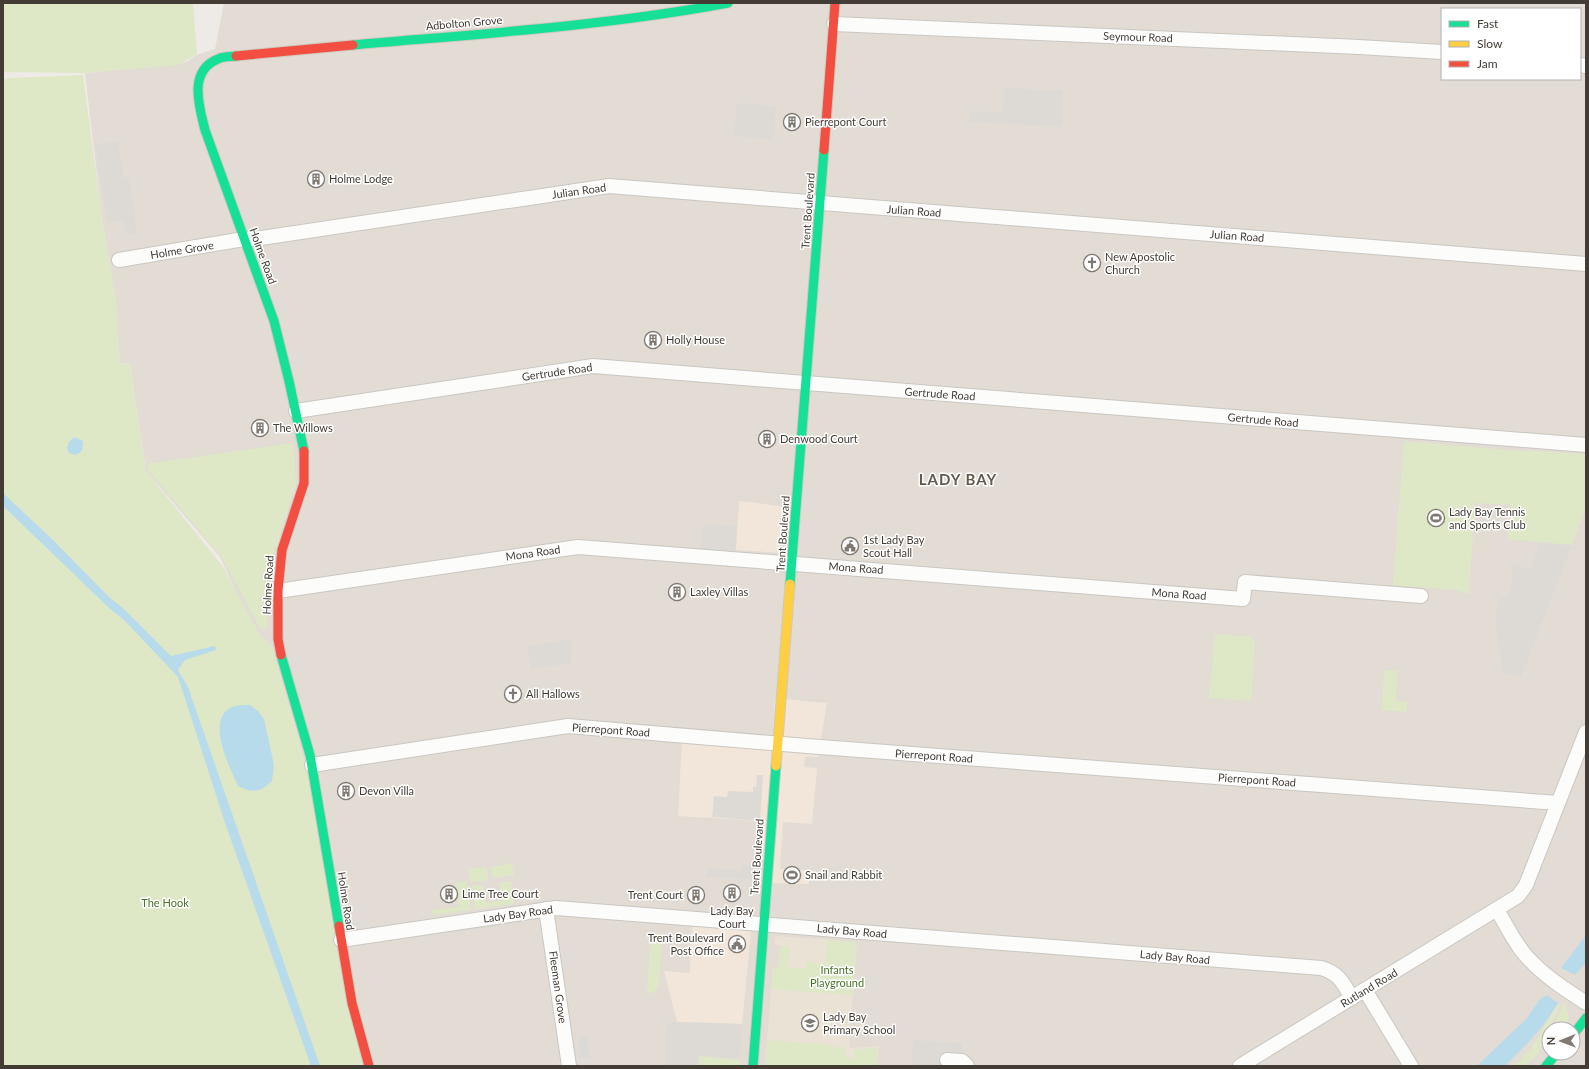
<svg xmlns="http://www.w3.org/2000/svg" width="1589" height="1069" viewBox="0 0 1589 1069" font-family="Lato,sans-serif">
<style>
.residential{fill:#e2dcd4;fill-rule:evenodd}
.commercial{fill:#f1e6d9}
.education{fill:#e9e2d5}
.green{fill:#dee8c7}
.parking{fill:#dddad6}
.water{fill:#b8dbeb}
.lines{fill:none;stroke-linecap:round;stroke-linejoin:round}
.street-casing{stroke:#cac7c2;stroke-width:16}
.fast-casing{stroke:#cfc9bf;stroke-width:11}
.slow-casing{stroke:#cfc9bf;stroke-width:11}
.jam-casing{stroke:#cfc9bf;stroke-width:11}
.street{stroke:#fcfcfb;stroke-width:14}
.fast{stroke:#16e098;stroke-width:9}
.slow{stroke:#ffcf43;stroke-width:9}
.jam{stroke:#f24e42;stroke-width:9}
.labels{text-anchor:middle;stroke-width:3;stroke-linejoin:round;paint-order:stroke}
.street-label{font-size:11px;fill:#433c34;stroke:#fff}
.poi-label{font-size:11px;fill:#433c34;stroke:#fff;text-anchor:start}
.park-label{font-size:11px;fill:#4b722a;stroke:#fff}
.district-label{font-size:15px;font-weight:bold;letter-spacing:1px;fill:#65594b;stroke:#fff}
</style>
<rect width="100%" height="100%" fill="#eeebe6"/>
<path class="residential" d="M 224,3 L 1586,3 L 1586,1066 L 362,1066 L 265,652 L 220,557 L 146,471 L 130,364 L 119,363 L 85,73 L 177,64 L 187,62 L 196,55 L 215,49 ZM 1442,9 L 1580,9 L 1580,79 L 1442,79 ZM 1549,1029 L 1573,1029 L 1573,1053 L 1549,1053 Z"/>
<path class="commercial" d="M 739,501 L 752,502 L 784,507 L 781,553 L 736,550 Z
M 775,698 L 827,703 L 818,757 L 805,757 L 804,767 L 817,768 L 812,824 L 783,822 L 780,869 L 809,870 L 809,884 L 767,883 L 770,860 L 758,860 L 760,821 L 678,816 L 682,739 L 772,745 Z
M 692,922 L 747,927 L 751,933 L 742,1024 L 677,1022 L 664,971 L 690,973 Z"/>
<path class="education" d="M 775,936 L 857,942 L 849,1048 L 879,1046 L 877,1066 L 765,1066 L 773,967 L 779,967 L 780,946 L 775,944 Z"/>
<path class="green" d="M 3,3 L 193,3 L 197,54 L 179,65 L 84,73 L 3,72 Z
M 83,75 L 101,210 L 116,297 L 120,363 L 130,364 L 146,471 L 224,568 L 260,635 L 272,646 L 306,765 L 362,1066 L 3,1066 L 3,80 L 10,78 Z
M 1404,441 L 1508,450 L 1586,454 L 1586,508 L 1572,545 L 1508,539 L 1511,505 L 1475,503 L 1469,594 L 1456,590 L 1393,585 Z
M 293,443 L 296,483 L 270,568 L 267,629 L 260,628 L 221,556 L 148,470 L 147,464 Z
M 1215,634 L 1250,637 L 1255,642 L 1251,701 L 1209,698 Z
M 1384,670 L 1397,671 L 1396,701 L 1407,702 L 1407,712 L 1382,710 Z
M 512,863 L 514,875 L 493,878 L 491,867 Z
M 487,867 L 488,880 L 471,882 L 469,869 Z
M 467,881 L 471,910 L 433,915 L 432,910 L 459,907 L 456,883 Z
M 511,881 L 514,904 L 475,909 L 472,885 L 483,885 L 486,903 L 502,900 L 499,883 Z
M 651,933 L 662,934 L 659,984 L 653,993 L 647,993 Z
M 827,940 L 857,942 L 852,995 L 771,989 L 773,967 L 779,967 L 780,946 L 790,947 L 788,967 L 806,969 L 807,961 L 825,964 Z
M 1564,1003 C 1569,1013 1571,1019 1563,1029 L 1552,1029 Z
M 1558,1004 L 1561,1004 L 1538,1054 L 1525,1066 L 1515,1066 L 1532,1047 Z
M 767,1040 L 821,1044 L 846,1049 L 846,1058 L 854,1059 L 854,1050 L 878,1048 L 877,1066 L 765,1066 Z
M 699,1056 L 741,1060 L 741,1066 L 698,1066 Z"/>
<path class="parking" d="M 1004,88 L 1063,91 L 1062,127 L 969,122 L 970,111 L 1003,112 Z
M 737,103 L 776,106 L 773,140 L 734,136 Z
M 118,141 L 124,178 L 129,177 L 137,233 L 125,234 L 123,221 L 107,223 L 95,145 Z
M 703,524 L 737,526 L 735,552 L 701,549 Z
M 1539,543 L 1572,545 L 1521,677 L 1503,673 L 1495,622 L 1498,598 L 1498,597 L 1505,597 L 1506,594 L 1510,594 L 1513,563 L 1530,570 Z
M 572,639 L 571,663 L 531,669 L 527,646 Z
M 757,775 L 763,775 L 760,821 L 712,817 L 714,796 L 727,797 L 728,791 L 753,792 L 753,787 L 756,787 Z
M 743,865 L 756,866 L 756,880 L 706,877 L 707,868 L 742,870 Z
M 525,918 L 525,922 L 450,933 L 450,929 Z
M 677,1022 L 742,1024 L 740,1059 L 698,1055 L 697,1066 L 665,1066 L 667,1023 Z
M 588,1036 L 590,1058 L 580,1059 L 578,1037 Z
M 913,1040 L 962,1043 L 962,1054 L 957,1054 L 957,1066 L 912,1066 Z"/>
<path class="water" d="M 74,437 L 83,441 C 83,449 83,452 75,455 L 69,453 L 67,448 L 69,442 Z
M 3,493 L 54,541 L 109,597 L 124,609 L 171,656 L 215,646 L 216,650 L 185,660 L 178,670 L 188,687 L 320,1066 L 311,1066 L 225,823 L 178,677 L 124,620 L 109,608 L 3,506 Z
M 250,705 L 258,711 L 264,719 L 274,765 L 272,781 C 260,793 252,793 238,786 C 230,768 209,727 226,711 C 232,705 242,705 250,705 Z
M 1586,935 L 1586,963 L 1575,975 L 1561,968 Z
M 1547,995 L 1558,1003 C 1542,1030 1527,1044 1505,1066 L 1477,1066 L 1527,1018 L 1540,999 Z"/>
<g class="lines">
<g class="street-casing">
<path id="street" d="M 834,24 L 1359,47 L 1442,52
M 1580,65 L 1586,66
M 119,260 L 244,239 L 254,239 L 609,186 L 1586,264
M 296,411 L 593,366 L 1586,445
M 278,591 L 578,547 L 1243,599 L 1245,582 L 1421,596
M 312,765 L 568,726 L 807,746 L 1558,803
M 546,909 L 569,1066
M 1497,910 C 1507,926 1515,944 1527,957 C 1544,976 1565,989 1586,1003
M 341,940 L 556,908 L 1321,968 C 1339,973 1343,983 1352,998
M 1365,990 L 1411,1066
M 947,1060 L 962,1061 L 967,1066
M 1240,1066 L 1518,896 L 1526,885 L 1586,732"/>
</g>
<g class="fast-casing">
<path id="fast" d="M 353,45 C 478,34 604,26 728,3
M 236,56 C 231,57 223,56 218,59 C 188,71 199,106 205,130 L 274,321 L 289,381 L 304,451
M 790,584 L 824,150
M 281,655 L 310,755 L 339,926
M 1573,1035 L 1586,1018
M 753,1066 L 776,766
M 1546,1066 L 1557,1053"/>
</g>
<g class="slow-casing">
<path id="slow" d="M 776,766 L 790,584"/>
</g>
<g class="jam-casing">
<path id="jam" d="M 236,56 L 353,45
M 824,150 L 835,3
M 281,655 L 278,639 L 278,591 L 282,550 L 304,483 L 304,451
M 339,926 L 352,1003 L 369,1066"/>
</g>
<use href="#street" class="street"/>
<use href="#fast" class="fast"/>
<use href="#slow" class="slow"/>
<use href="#jam" class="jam"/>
</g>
<defs>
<g id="building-ring" transform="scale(0.9)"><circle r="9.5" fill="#fff" stroke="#7f7972" stroke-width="1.5"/><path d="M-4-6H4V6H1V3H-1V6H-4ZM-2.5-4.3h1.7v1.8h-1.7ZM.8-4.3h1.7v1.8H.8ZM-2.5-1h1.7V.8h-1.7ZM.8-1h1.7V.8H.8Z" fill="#7f7972"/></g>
<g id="church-ring" transform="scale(0.9)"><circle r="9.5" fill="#fff" stroke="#7f7972" stroke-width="1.5"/><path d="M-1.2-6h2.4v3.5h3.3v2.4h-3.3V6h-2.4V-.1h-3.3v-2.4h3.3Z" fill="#7f7972"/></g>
<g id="stadium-ring" transform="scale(0.9)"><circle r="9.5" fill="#fff" stroke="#7f7972" stroke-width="1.5"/><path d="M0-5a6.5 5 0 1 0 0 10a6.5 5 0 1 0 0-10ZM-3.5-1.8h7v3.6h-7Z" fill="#7f7972"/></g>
<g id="civic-ring" transform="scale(0.9)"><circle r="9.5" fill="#fff" stroke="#7f7972" stroke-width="1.5"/><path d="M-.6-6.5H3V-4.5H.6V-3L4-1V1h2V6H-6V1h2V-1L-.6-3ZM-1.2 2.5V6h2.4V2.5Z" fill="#7f7972"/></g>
<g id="school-ring" transform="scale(0.9)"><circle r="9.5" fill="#fff" stroke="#7f7972" stroke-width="1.5"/><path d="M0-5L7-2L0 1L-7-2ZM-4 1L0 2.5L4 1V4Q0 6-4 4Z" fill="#7f7972"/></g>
</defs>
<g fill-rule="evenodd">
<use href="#building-ring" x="792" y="122"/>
<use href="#building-ring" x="316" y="179"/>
<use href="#church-ring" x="1092" y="263"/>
<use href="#building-ring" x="653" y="340"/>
<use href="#building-ring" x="260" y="428"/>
<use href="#building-ring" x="767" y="439"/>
<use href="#stadium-ring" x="1436" y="518"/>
<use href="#civic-ring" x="850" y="546"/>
<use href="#building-ring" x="677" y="592"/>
<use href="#church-ring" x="513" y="694"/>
<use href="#building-ring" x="346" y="791"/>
<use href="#stadium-ring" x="792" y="875"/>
<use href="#building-ring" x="732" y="893"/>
<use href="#building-ring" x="449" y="894"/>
<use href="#building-ring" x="696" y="895"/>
<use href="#civic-ring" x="737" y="944"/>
<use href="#school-ring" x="810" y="1023"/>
</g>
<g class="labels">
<g class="street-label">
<text transform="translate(464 23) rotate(-5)" y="4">Adbolton Grove</text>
<text transform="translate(1138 37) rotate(2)" y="4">Seymour Road</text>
<text transform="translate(579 191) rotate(-8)" y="4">Julian Road</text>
<text transform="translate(808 211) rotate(-86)" y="4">Trent Boulevard</text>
<text transform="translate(914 211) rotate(4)" y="4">Julian Road</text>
<text transform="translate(1237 236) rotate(4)" y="4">Julian Road</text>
<text transform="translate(182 250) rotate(-9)" y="4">Holme Grove</text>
<text transform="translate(263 256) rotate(70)" y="4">Holme Road</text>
<text transform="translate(557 372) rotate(-8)" y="4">Gertrude Road</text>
<text transform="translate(940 394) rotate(4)" y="4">Gertrude Road</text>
<text transform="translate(1263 420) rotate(5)" y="4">Gertrude Road</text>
<text transform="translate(783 534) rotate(-86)" y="4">Trent Boulevard</text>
<text transform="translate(533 553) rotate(-8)" y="4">Mona Road</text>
<text transform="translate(856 568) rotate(4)" y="4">Mona Road</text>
<text transform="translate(268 585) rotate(-87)" y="4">Holme Road</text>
<text transform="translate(1179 594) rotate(4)" y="4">Mona Road</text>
<text transform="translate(611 730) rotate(4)" y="4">Pierrepont Road</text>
<text transform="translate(934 756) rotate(4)" y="4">Pierrepont Road</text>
<text transform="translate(1257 780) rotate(4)" y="4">Pierrepont Road</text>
<text transform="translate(757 857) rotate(-86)" y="4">Trent Boulevard</text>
<text transform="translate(346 901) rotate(81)" y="4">Holme Road</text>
<text transform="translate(518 914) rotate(-8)" y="4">Lady Bay Road</text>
<text transform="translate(852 931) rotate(5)" y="4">Lady Bay Road</text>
<text transform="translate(1175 957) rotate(5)" y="4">Lady Bay Road</text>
<text transform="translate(558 987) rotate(82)" y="4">Fleeman Grove</text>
<text transform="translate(1369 988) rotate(-31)" y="4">Rutland Road</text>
</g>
<g class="poi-label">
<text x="805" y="126">Pierrepont Court</text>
<text x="329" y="183">Holme Lodge</text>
<text x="1105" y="261">New Apostolic<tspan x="1105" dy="13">Church</tspan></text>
<text x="666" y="344">Holly House</text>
<text x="273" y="432">The Willows</text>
<text x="780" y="443">Denwood Court</text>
<text x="1449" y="516">Lady Bay Tennis<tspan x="1449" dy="13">and Sports Club</tspan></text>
<text x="863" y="544">1st Lady Bay<tspan x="863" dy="13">Scout Hall</tspan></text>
<text x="690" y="596">Laxley Villas</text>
<text x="526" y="698">All Hallows</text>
<text x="359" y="795">Devon Villa</text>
<text x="805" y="879">Snail and Rabbit</text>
<text x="462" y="898">Lime Tree Court</text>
<text x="683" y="899" text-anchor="end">Trent Court</text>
<text x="732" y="915" text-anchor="middle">Lady Bay<tspan x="732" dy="13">Court</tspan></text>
<text x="724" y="942" text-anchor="end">Trent Boulevard<tspan x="724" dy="13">Post Office</tspan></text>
<text x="823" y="1021">Lady Bay<tspan x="823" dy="13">Primary School</tspan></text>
</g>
<g class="park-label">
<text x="165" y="907">The Hook</text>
<text x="837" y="974">Infants<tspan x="837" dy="13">Playground</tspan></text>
</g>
<g class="district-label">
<text x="958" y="485">LADY BAY</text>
</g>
</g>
<rect width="1589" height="1069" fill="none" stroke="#433c34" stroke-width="8"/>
<rect x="1441" y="8" width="140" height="72" fill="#ffffff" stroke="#b4b1ae"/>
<rect x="1449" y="21" width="20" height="6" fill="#16e098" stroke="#b4b1ae"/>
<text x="1477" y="28" font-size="12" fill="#433c34">Fast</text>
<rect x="1449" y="41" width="20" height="6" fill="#ffcf43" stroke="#b4b1ae"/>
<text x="1477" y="48" font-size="12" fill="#433c34">Slow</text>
<rect x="1449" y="61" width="20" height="6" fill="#f24e42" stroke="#b4b1ae"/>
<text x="1477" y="68" font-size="12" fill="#433c34">Jam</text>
<g transform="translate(1561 1041) rotate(269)"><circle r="19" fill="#ffffff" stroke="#b4b1ae"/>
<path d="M0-3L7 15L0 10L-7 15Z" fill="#7f7972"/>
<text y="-6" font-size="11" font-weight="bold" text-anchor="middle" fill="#433c34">N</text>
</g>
</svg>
